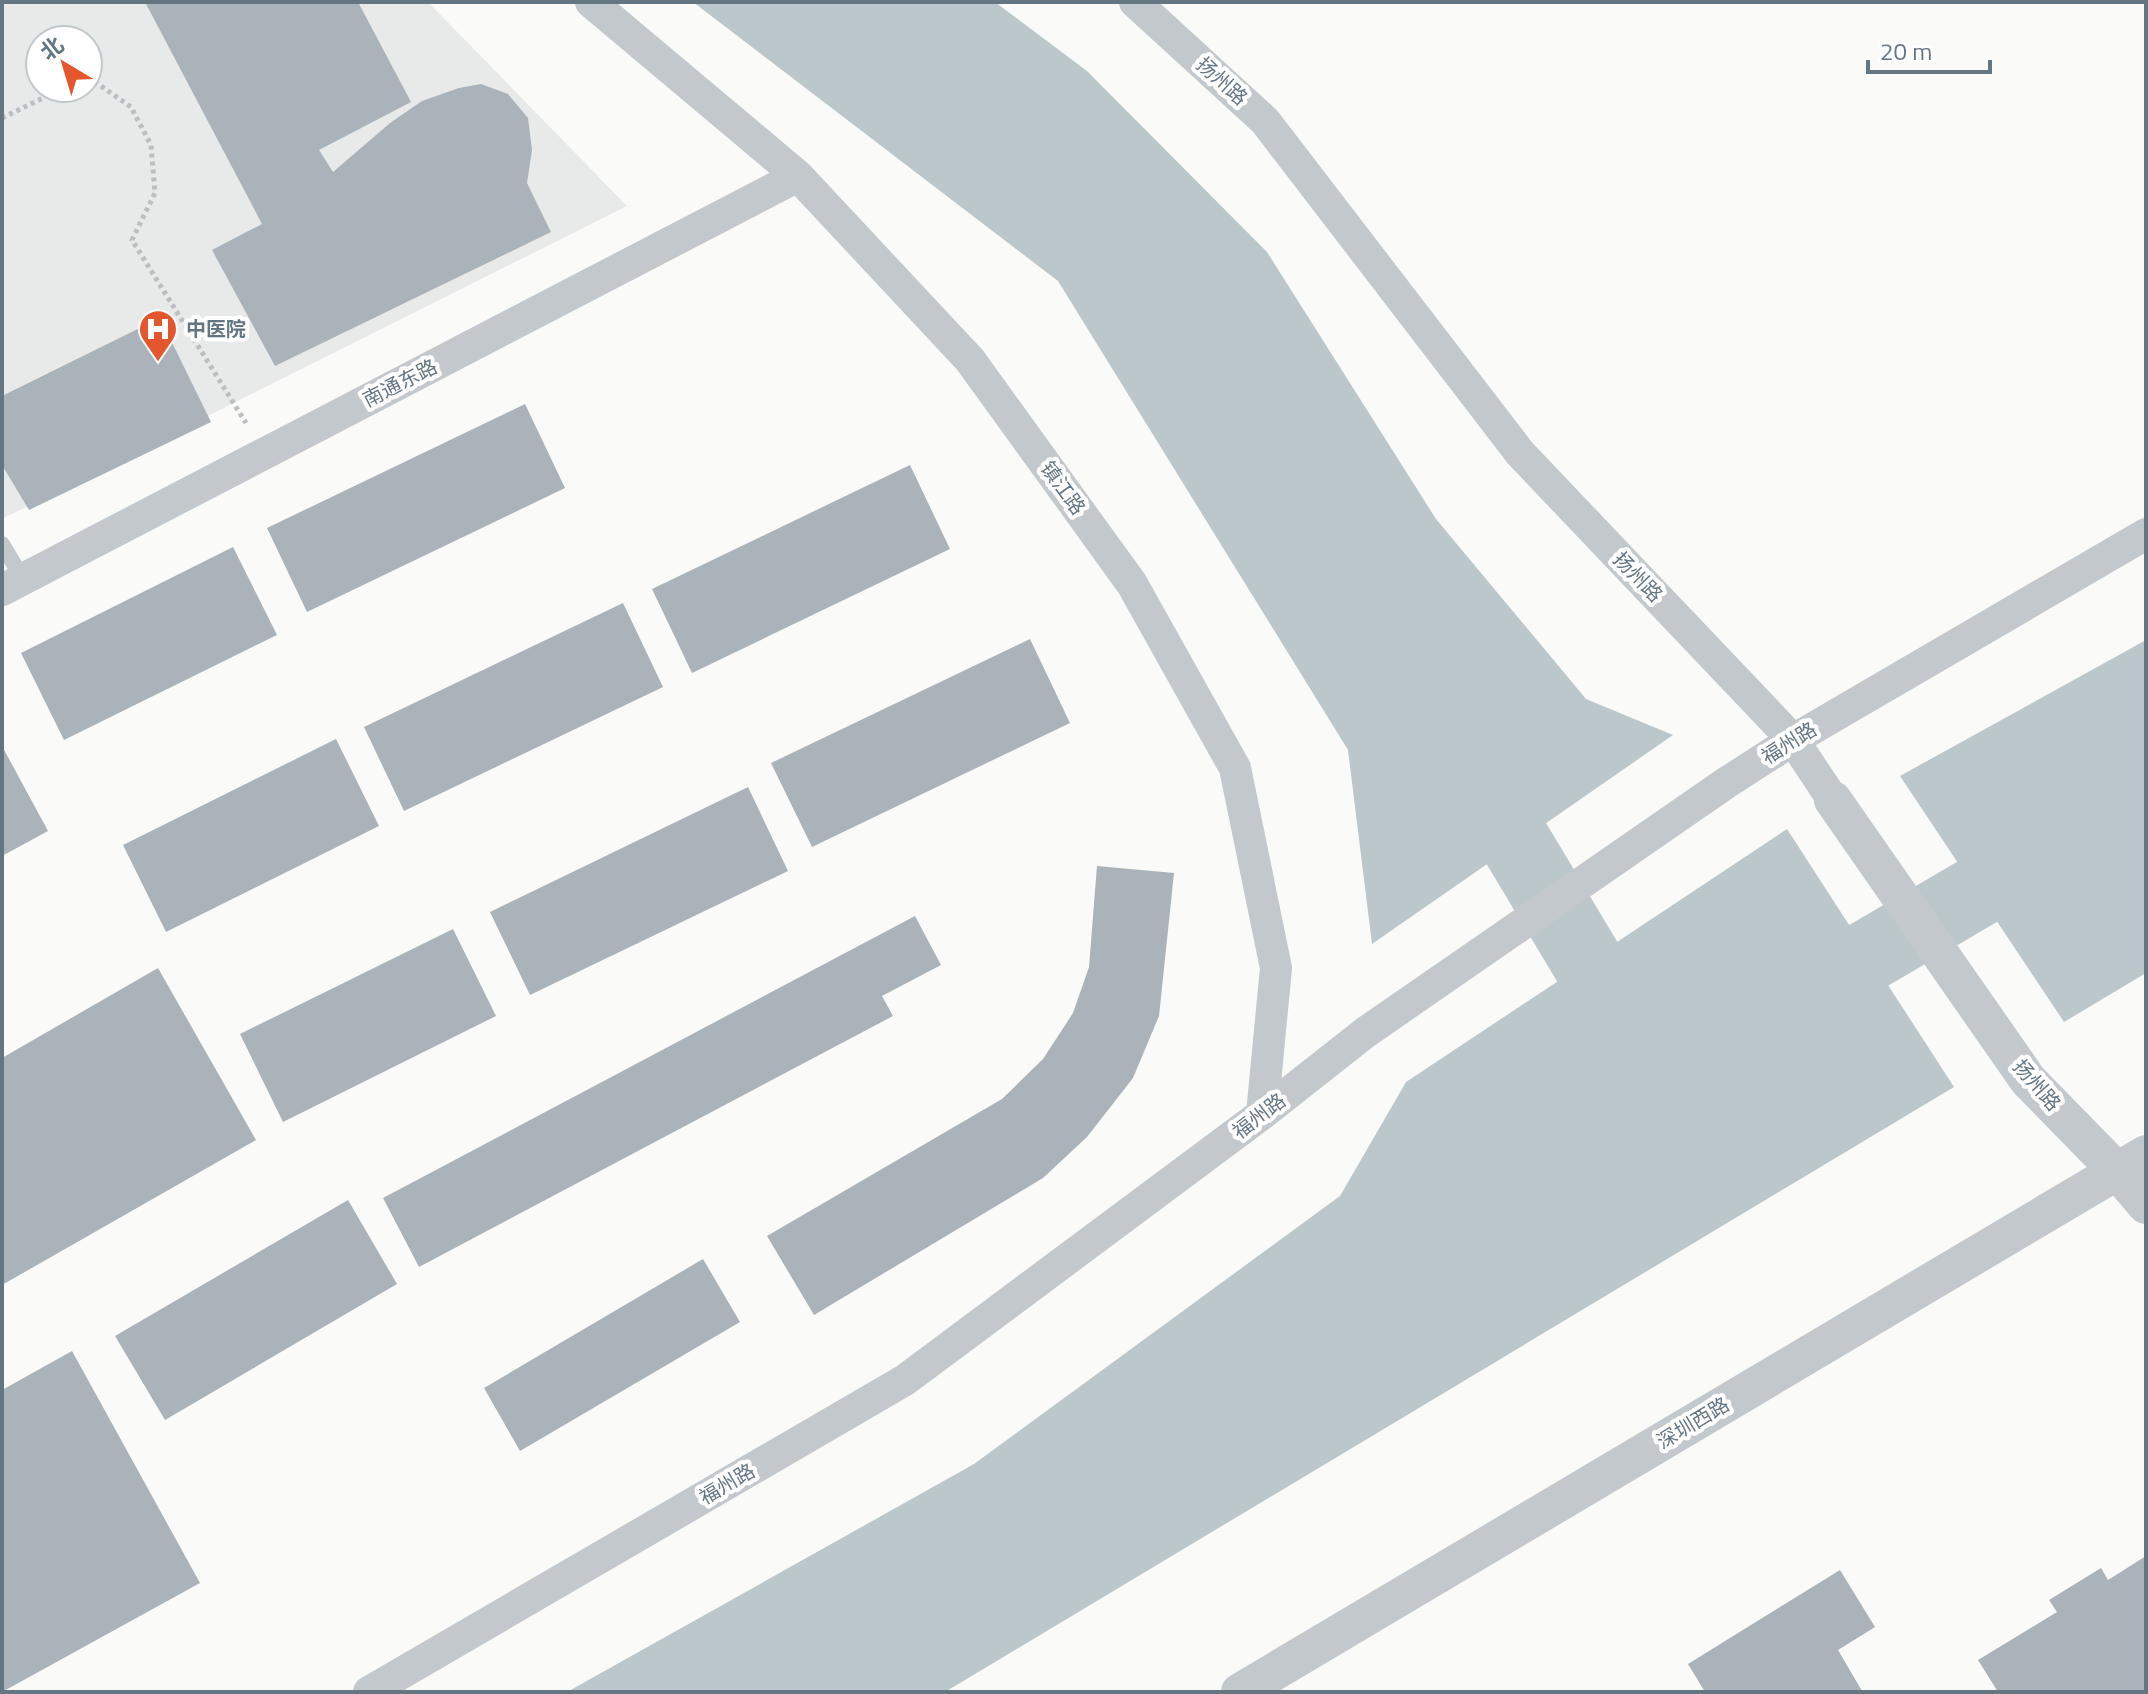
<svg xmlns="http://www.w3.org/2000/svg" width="2148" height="1694" viewBox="0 0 2148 1694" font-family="'Titillium Web','Noto Sans SC',sans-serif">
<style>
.built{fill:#e8e9e9;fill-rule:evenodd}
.water{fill:#bbc7cb}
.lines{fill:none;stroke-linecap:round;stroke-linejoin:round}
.river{stroke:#bbc7cb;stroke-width:72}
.building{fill:#aab3b9}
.path{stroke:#bbbfc2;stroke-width:5;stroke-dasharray:4 4;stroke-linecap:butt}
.service{stroke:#c3c8cc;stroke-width:16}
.minor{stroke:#c3c8cc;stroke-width:32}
.tertiary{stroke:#c3c8cc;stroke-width:38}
.labels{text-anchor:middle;stroke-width:8;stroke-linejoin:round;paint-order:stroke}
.street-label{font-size:20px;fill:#657683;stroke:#fff}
.poi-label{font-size:20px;font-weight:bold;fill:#657683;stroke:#fff;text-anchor:start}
</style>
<rect width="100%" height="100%" fill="#fafaf8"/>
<path class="built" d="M 2,2 L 428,2 L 627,206 L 2,519 ZM 40,40 L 88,40 L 88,88 L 40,88 Z"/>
<path class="water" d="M 693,2 L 995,2 L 1087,71 L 1267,252 L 1436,519 L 1586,699 L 1673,735 L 1372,944 L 1348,750 L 1058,281 Z
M 2146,640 L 2146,973 L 2064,1022 L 1900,776 Z
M 1787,829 L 1954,1087 L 945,1692 L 567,1692 L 974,1464 L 1340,1196 L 1406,1082 Z"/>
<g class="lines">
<path class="river" d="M 1465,758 L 1639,1048
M 1784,1005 L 2146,793"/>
</g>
<path class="building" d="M 145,2 L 358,2 L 411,102 L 319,150 L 333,172 L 390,123 L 422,101 L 459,88 L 481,84 L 508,94 L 528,118 L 532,150 L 527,183 L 551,232 L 275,366 L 212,250 L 262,224 Z
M 160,318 L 211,422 L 29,510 L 2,465 L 2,396 Z
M 525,404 L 565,488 L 307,612 L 267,528 Z
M 910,465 L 950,549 L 692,673 L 652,589 Z
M 233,547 L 277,635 L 64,740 L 21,653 Z
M 623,603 L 663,687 L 404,811 L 364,727 Z
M 1030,639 L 1070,723 L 812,847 L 771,763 Z
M 336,739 L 379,826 L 166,932 L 123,845 Z
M 2,746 L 48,831 L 2,856 Z
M 748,787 L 788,871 L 530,995 L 490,912 Z
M 1097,866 L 1174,873 L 1159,1016 L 1133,1078 L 1087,1137 L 1043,1178 L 814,1315 L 767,1236 L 1002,1099 L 1043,1059 L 1073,1013 L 1089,967 Z
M 915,916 L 941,965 L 882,996 L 893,1016 L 419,1267 L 383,1198 Z
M 453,929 L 496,1016 L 283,1122 L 240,1034 Z
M 158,968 L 256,1140 L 2,1285 L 2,1058 Z
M 348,1200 L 397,1284 L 165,1420 L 115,1336 Z
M 703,1259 L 740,1322 L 520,1451 L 484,1388 Z
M 72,1351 L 200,1583 L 2,1692 L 2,1390 Z
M 2146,1556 L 2146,1692 L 1998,1692 L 1978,1660 L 2057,1612 L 2049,1600 L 2101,1568 L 2108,1580 Z
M 1840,1570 L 1875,1627 L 1838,1650 L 1862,1691 L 1705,1692 L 1688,1664 Z"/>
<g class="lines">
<path class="path" d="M 88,77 L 131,107 L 151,145 L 155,193 L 132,240 L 246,423
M 2,118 L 64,88"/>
<path class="service" d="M 2,544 L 23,579"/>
<path class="minor" d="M 591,2 L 798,176 L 970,360 L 1132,584 L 1235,768 L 1276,968 L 1262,1114
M 1135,2 L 1265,121 L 1520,453 L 1793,740 L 1833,800
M 2,590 L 798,176
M 369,1692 L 905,1380 L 1262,1114 L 1366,1032 L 1726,783 L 1793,740 L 2146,534"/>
<path class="tertiary" d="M 1833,800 L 2028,1080 L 2117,1171 L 2146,1205
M 1240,1692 L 2146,1154"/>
</g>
<defs>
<g id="hospital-pin" transform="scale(2)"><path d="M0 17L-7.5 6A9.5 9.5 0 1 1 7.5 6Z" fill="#e4572e" stroke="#fff"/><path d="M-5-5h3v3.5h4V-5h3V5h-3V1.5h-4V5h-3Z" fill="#fff"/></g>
</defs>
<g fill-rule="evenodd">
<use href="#hospital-pin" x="158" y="329"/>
</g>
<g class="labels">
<g class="street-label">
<text transform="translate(1222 81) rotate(42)" y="7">扬州路</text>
<text transform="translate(400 383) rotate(-27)" y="7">南通东路</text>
<text transform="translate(1063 488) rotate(54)" y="7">镇江路</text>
<text transform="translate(1638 577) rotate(46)" y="7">扬州路</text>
<text transform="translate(1789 743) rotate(-32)" y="7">福州路</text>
<text transform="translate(2037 1085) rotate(49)" y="7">扬州路</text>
<text transform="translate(1259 1116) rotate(-37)" y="7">福州路</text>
<text transform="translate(1693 1423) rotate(-31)" y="7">深圳西路</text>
<text transform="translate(727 1484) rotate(-30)" y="7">福州路</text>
</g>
<g class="poi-label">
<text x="186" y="336">中医院</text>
</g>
</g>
<rect width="2148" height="1694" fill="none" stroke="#657683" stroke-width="8"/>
<g transform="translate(64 64) rotate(322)"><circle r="38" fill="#ffffff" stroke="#c1c8cd" stroke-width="2"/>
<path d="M0-6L14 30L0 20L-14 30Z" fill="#e4572e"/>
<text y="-12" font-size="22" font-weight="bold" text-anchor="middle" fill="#657683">北</text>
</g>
<path d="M1868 60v12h122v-12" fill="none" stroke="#657683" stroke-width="4"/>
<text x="1880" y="60" font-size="24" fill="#657683" stroke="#ffffff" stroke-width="6" paint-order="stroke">20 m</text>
</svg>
